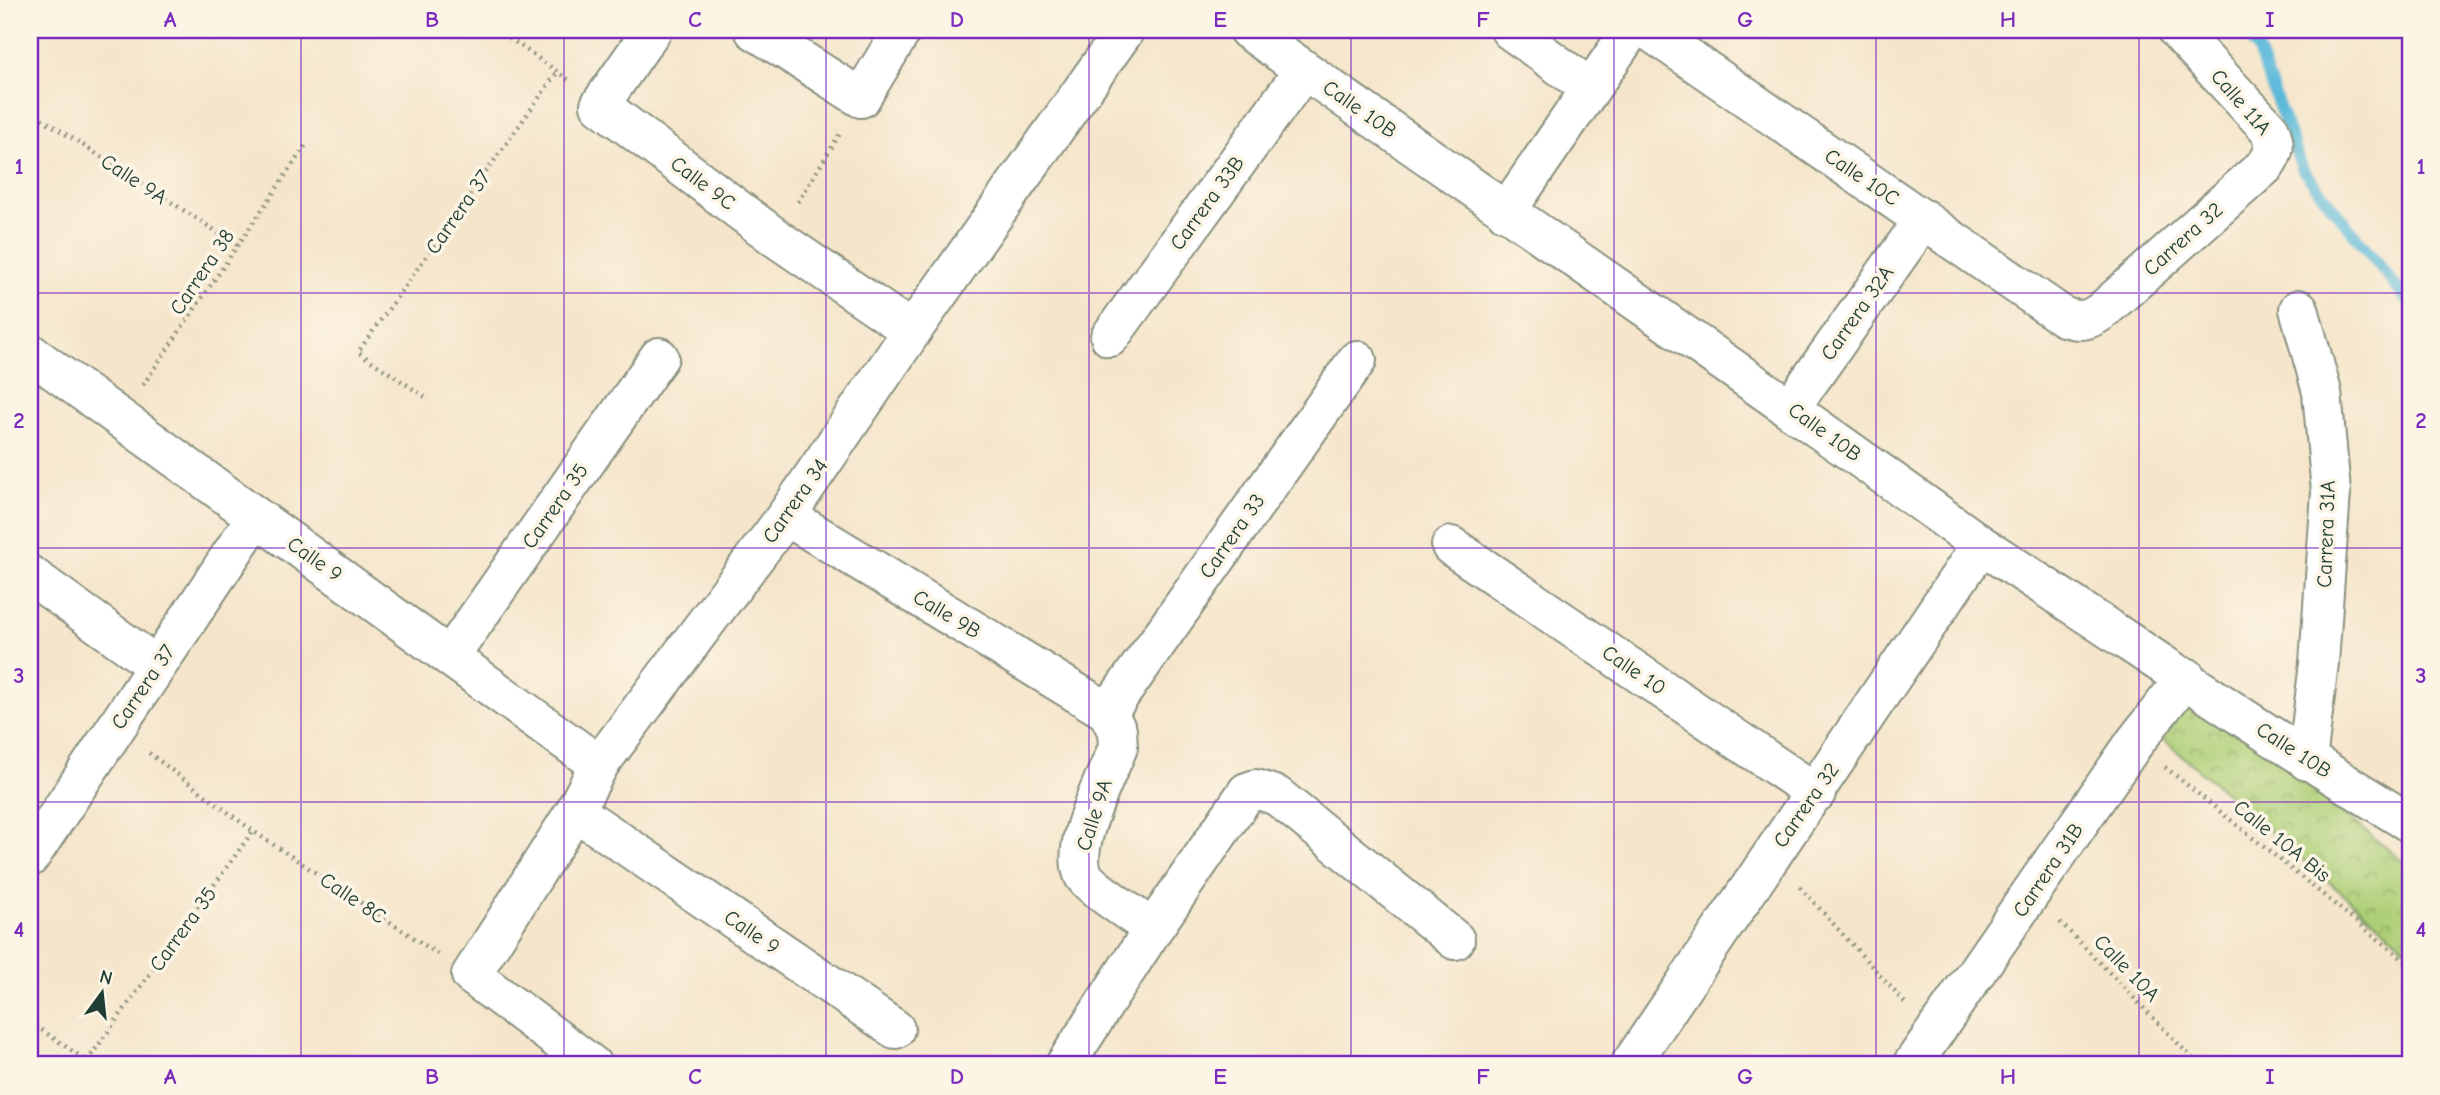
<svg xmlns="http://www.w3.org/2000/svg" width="2440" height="1095" viewBox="0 0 2440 1095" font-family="'Comic Neue',sans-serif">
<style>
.park{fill:url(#park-crowns);stroke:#668656;stroke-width:2}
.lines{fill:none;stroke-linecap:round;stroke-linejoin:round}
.stream{stroke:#5cb9da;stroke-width:12}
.minor-casing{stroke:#8a917f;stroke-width:42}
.tertiary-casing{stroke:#8a917f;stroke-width:42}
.path{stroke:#8a917f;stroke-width:4.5;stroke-dasharray:2 5;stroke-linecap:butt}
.minor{stroke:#fff;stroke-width:38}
.tertiary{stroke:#fff;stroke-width:38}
.grid{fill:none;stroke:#7b2cbf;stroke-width:2;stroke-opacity:0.55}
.labels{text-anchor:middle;stroke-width:7;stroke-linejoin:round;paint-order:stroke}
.street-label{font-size:21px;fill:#1f3d34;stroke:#fcf5e5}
.neatline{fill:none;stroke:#7b2cbf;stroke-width:2.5}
.grid-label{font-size:23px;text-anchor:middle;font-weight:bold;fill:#7b2cbf}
</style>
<defs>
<pattern id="park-crowns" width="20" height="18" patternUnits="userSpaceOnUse" patternTransform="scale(1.75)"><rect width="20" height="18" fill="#aecf77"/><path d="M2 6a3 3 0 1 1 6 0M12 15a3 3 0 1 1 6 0" fill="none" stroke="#8da962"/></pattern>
</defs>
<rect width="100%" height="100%" fill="#fcf5e5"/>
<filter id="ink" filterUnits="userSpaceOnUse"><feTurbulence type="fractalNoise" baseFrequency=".0143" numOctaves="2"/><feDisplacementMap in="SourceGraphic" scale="14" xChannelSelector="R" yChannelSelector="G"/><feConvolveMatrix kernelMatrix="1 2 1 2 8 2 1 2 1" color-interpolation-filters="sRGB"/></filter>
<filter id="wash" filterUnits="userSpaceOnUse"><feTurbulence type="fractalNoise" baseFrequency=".00686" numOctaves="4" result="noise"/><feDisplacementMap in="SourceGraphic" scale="28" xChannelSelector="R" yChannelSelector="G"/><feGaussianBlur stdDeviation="1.57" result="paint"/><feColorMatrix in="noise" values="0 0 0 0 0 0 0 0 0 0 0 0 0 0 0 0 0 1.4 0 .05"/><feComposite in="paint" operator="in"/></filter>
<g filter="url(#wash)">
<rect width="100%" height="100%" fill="#f5e5ca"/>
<path class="park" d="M 2187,686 L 2410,867 L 2410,944 L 2407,949 L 2150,728 Z"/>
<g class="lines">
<path class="stream" d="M 2243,30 L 2257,48 L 2303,170 L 2410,304"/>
</g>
</g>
<g filter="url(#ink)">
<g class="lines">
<g class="minor-casing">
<path id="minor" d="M 652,30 L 600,105 L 776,238 L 912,331
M 754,30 L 861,98 L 902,30
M 1248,30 C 1492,203 1739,369 1981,545
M 1510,30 L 1590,88
M 1648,30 L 2064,317 C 2081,322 2088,321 2102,311 L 2266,165 C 2275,152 2276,145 2270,130 L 2177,30
M 1506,212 L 1631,30
M 2299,309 L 2322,392 L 2331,492 L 2319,663 L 2307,761
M 1110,337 L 1304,70
M 30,353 L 599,765
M 1791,407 L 1924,219
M 786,516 L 1108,712
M 1451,546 L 1816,793
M 30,575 L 157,666
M 451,655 L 659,357
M 1108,712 L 1357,360
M 1108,712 L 1117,731 L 1118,747 C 1107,776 1068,847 1084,876 C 1091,888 1138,918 1153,929
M 575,811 L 895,1029
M 30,857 L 256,517
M 592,1065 L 471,975 L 575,811 L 599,765 L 786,516 L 912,331 L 1125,30
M 1065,1065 L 1153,929 L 1247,792 L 1256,789 L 1277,796 L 1455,940
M 1912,1065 L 2135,742 L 2186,677"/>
</g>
<g class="tertiary-casing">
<path id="tertiary" d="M 1630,1065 L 1981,545 C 2124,637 2264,735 2410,823"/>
</g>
<path class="path" d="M 498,30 L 569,80
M 30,111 L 239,246
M 798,202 L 841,132
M 143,385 L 308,142
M 425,397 L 358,352 L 558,71
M 149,753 L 253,831 L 438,954
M 2165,767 L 2410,965
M 1800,887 L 1905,1003
M 2060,922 L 2199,1065
M 30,1022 L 93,1065
M 87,1061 L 253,831"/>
<use href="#minor" class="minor"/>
<use href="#tertiary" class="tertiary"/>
</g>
</g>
<path class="grid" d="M 301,30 L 301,1065M 564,30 L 564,1065M 826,30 L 826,1065M 1089,30 L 1089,1065M 1351,30 L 1351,1065M 1614,30 L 1614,1065M 1876,30 L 1876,1065M 2139,30 L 2139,1065M 30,293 L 2410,293M 30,548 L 2410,548M 30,802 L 2410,802"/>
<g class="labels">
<g class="street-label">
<text transform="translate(2241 102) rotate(49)" y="7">Calle 11A</text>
<text transform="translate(1360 109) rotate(35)" y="7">Calle 10B</text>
<text transform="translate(1862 177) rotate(34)" y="7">Calle 10C</text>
<text transform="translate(134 179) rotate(33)" y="7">Calle 9A</text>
<text transform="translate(703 183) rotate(37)" y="7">Calle 9C</text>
<text transform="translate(1207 203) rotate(-54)" y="7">Carrera 33B</text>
<text transform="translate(458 212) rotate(-55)" y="7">Carrera 37</text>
<text transform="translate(2183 239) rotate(-42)" y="7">Carrera 32</text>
<text transform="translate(202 272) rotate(-56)" y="7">Carrera 38</text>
<text transform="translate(1857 313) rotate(-55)" y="7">Carrera 32A</text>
<text transform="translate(1825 432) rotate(36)" y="7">Calle 10B</text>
<text transform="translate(795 501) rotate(-55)" y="7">Carrera 34</text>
<text transform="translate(555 506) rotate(-55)" y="7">Carrera 35</text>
<text transform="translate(2326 534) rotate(-88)" y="7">Carrera 31A</text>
<text transform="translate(1232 536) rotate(-55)" y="7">Carrera 33</text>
<text transform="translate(315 559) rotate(35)" y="7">Calle 9</text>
<text transform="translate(947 614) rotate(31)" y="7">Calle 9B</text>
<text transform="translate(1634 670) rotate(34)" y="7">Calle 10</text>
<text transform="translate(143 687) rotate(-56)" y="7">Carrera 37</text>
<text transform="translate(2294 750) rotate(33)" y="7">Calle 10B</text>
<text transform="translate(1806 805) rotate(-55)" y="7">Carrera 32</text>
<text transform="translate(1094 815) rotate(-72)" y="7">Calle 9A</text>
<text transform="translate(2282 841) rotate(39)" y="7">Calle 10A Bis</text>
<text transform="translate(2048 870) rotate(-56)" y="7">Carrera 31B</text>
<text transform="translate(353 898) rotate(34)" y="7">Calle 8C</text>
<text transform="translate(183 929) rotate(-54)" y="7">Carrera 35</text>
<text transform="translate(752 932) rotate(34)" y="7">Calle 9</text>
<text transform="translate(2127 968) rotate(46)" y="7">Calle 10A</text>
</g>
</g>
<rect width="2440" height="1095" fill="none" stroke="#fcf5e5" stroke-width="77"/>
<g transform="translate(102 993) rotate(15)" stroke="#fcf5e5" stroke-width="5" paint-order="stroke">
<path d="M0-5L12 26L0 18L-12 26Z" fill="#1f3d34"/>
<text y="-10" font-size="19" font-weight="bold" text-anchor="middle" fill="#1f3d34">N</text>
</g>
<rect x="38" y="38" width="2364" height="1018" class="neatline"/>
<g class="grid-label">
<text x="170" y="27">A</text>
<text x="432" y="27">B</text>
<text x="695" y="27">C</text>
<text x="957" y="27">D</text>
<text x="1220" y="27">E</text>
<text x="1483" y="27">F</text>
<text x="1745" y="27">G</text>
<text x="2008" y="27">H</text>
<text x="2270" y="27">I</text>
<text x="19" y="174">1</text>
<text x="2421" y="174">1</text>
<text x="19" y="428">2</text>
<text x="2421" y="428">2</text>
<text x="19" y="683">3</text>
<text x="2421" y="683">3</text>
<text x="19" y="937">4</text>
<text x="2421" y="937">4</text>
<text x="170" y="1084">A</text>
<text x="432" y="1084">B</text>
<text x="695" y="1084">C</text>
<text x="957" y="1084">D</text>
<text x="1220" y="1084">E</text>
<text x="1483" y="1084">F</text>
<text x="1745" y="1084">G</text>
<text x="2008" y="1084">H</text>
<text x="2270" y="1084">I</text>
</g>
</svg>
